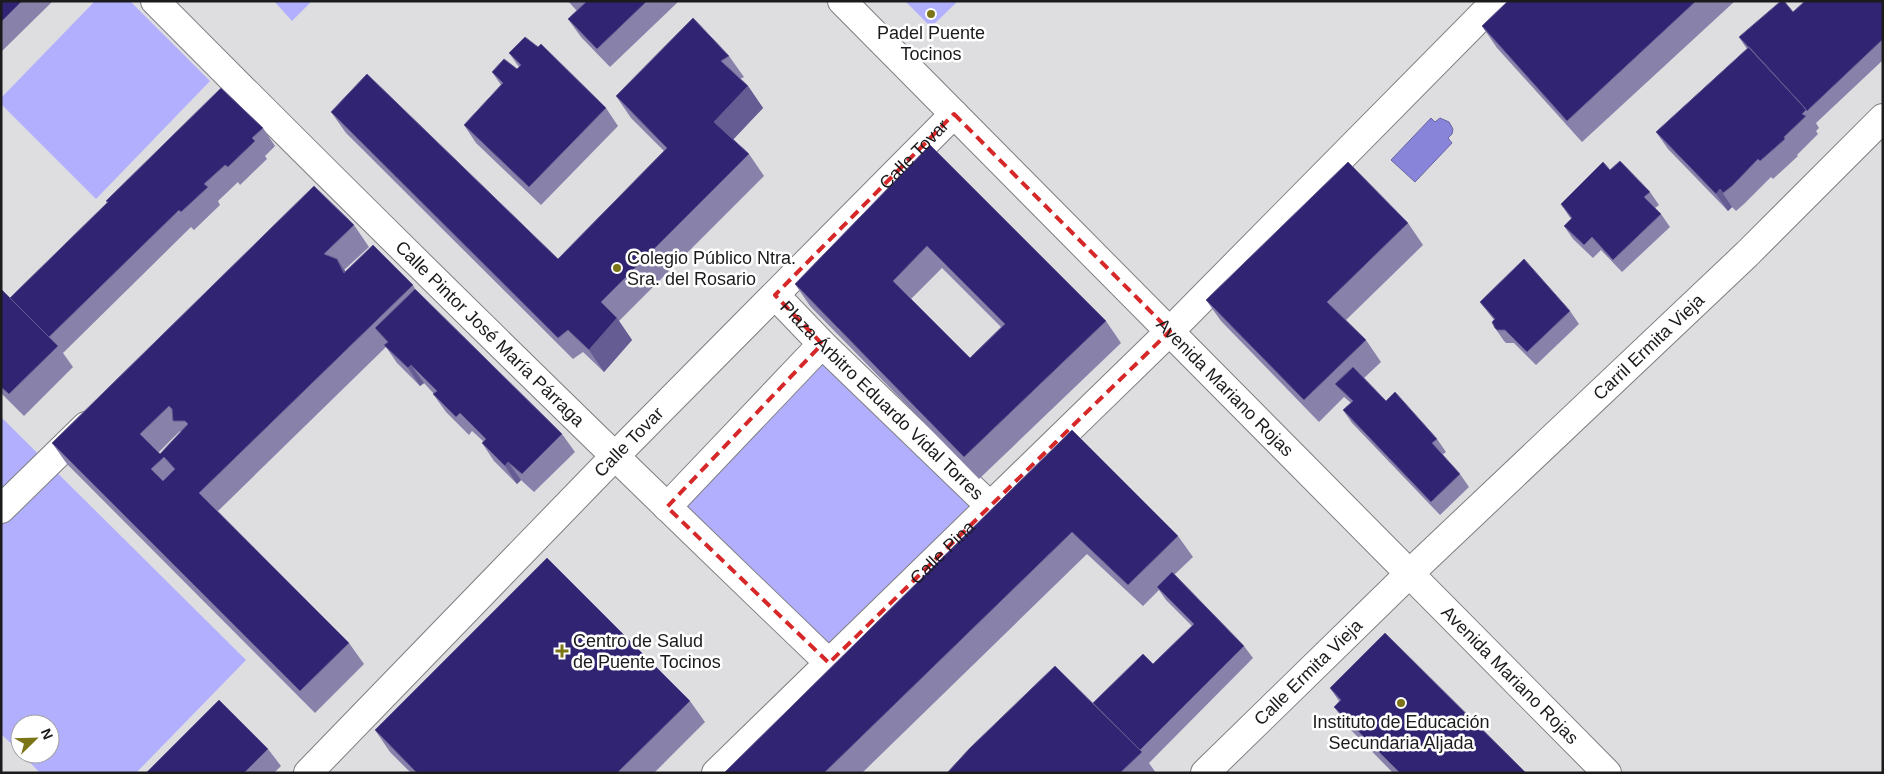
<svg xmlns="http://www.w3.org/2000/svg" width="1884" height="774" viewBox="0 0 1884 774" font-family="Helvetica,sans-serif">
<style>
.green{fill:#b1affe}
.water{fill:#8884da;stroke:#6764a1}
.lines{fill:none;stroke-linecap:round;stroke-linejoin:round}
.pedestrian-casing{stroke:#7f7f82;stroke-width:30}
.minor-casing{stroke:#7f7f82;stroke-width:30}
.pedestrian{stroke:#fff;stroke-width:28}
.minor{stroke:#fff;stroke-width:28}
.wall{fill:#8881aa;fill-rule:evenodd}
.shaded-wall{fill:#655c93}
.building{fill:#312472;stroke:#655c93;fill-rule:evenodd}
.marked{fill:none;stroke:#d62828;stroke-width:4;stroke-dasharray:10 6;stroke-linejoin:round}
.poi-dot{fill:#7c7518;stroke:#fff;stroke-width:2}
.labels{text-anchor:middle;stroke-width:5;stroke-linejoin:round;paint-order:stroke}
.poi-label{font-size:18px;fill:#1b1b1d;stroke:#fff}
.street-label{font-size:18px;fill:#1b1b1d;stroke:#fff}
</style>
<rect width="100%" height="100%" fill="#dedee1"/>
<path class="green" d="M 95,1 L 130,1 L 210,81 L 96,199 L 1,104 L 1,98 Z
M 274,1 L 312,1 L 292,21 Z
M 905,1 L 958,1 L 931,27 Z
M 822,344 L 990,506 L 829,663 L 667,507 Z
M 1,417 L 246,660 L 136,773 L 40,773 L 22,754 L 50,754 L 50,724 L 20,724 L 20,752 L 1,734 Z"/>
<path class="water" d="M 1431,118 L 1435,122 L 1440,118 L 1449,122 L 1453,129 L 1452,134 L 1448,138 L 1452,143 L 1415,182 L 1391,160 Z"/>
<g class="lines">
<g class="pedestrian-casing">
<path id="pedestrian" d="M 1,509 L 86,426"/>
</g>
<g class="minor-casing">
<g id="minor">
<path id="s1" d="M 155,1 C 377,225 602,445 829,663"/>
<path id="s2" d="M 842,1 L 1607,773"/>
<path id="s3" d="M 775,295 L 822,344 L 990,506"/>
<path d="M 667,507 L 822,344"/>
<path id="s4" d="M 308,773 L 615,456 L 954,114"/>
<path id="s5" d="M 716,773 L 1170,331 L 1496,1"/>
<path id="s6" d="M 1205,773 L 1410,573 L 1747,254 L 1883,118"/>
</g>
</g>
<use href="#pedestrian" class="pedestrian"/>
<use href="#minor" class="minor"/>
</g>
<path class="wall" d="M 1,1 L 53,1 L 1,52 Z
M 568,1 L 679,1 L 610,67 L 581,37 L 568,19 L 577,11 Z
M 1508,1 L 1735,1 L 1582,142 L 1497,48 L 1482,26 Z
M 1883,1 L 1883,60 L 1816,123 L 1819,128 L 1816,131 L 1818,134 L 1797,155 L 1798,156 L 1773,179 L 1771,177 L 1744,204 L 1736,211 L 1732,207 L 1728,211 L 1668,149 L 1656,132 L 1747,49 L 1739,37 L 1793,12 Z
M 509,53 L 606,108 L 618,126 L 541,205 L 476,143 L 464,125 L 501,85 L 492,72 L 517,69 L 519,67 Z
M 729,56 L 744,77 L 740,79 L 748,86 L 763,108 L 733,139 L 749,154 L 764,176 L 619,321 L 632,340 L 604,372 L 583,352 L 573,359 L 346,133 L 331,112 L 558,259 L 664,151 L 631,118 L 616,96 Z
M 263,128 L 275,146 L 265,156 L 267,159 L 240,185 L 238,182 L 218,201 L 220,205 L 194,230 L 191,227 L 63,353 L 73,367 L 24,416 L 1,393 L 1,289 L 10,298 L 107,203 L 106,201 Z
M 930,145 L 1106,321 L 1121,343 L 979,479 L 810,306 L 795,284 ZM 942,268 L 1001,327 L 970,358 L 911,299 Z
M 1610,170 L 1650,192 L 1659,205 L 1655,208 L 1661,214 L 1670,227 L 1622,272 L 1601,250 L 1593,258 L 1573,239 L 1564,226 L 1571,219 L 1561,204 Z
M 1408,223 L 1423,245 L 1346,320 L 1366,340 L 1381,362 L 1364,378 L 1386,401 L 1437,439 L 1446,452 L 1442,455 L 1460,474 L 1469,487 L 1440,515 L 1352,423 L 1343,410 L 1351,403 L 1344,397 L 1319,422 L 1221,321 L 1206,300 Z
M 354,225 L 369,247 L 344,270 L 346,272 L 413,285 L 415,289 L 562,434 L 575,452 L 534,492 L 521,480 L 517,484 L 494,461 L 482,443 L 483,441 L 472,431 L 469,435 L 446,412 L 433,394 L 434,394 L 424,383 L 420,386 L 397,363 L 386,347 L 218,511 L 349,643 L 364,664 L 315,713 L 67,464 L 52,443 ZM 180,431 L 181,432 L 160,454 L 159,452 Z
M 1480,302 L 1570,311 L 1579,324 L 1536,365 L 1514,343 L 1506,343 L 1504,341 L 1495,328 L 1494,320 Z
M 1072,430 L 1178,536 L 1193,557 L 1174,575 L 1244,646 L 1253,658 L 1149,763 L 1156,773 L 947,773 L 1093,703 L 1153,664 L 1192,626 L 1166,600 L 1159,590 L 1143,606 L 1087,554 L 862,773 L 724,773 Z
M 1330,688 L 1526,773 L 1393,773 L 1349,728 L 1334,707 L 1339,701 Z
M 690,701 L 705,722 L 654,773 L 411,773 L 390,752 L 375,730 Z
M 268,749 L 281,766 L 274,773 L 146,773 Z"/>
<path class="shaded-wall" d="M 748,86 L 763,108 L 730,143 L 714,122 Z
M 1720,189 L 1732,207 L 1728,211 L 1716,194 Z
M 337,259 L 352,281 L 344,273 Z
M 617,318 L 632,340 L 604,372 L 589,350 Z
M 411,365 L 424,383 L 420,386 L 408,368 Z
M 508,462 L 521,480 L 517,484 L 505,466 Z"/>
<path class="building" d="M 1,1 L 22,1 L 1,22 Z
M 585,1 L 647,1 L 597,49 L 568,19 L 586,2 Z
M 1508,1 L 1696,1 L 1567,121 L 1482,26 Z
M 1781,1 L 1784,1 L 1793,12 L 1805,1 L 1883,1 L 1883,39 L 1807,111 L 1803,106 L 1739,37 Z
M 693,18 L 729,56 L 721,61 L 748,86 L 714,122 L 749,154 L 601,302 L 617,318 L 589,350 L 568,330 L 558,338 L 331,112 L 367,74 L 558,259 L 667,148 L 616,96 Z
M 525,37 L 538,47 L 541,44 L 606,108 L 529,187 L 464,125 L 503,83 L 492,72 L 504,59 L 517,69 L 521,65 L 509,53 Z
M 1749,47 L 1803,106 L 1806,110 L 1802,114 L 1806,116 L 1784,137 L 1785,139 L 1760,161 L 1758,159 L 1732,186 L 1723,193 L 1720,189 L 1716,194 L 1656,132 Z
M 221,88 L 263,128 L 252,138 L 255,141 L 228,167 L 225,165 L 204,184 L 208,187 L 181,212 L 179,210 L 49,337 L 10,298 L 108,202 L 106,201 Z
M 930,145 L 1106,321 L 964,457 L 795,284 ZM 927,246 L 1005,324 L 970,358 L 893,281 Z
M 1620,161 L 1650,192 L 1644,197 L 1661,214 L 1613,260 L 1592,237 L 1584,245 L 1564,226 L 1572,218 L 1561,204 L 1603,162 L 1610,170 Z
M 1348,162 L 1408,223 L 1327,302 L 1366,340 L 1304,400 L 1206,300 Z
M 314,186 L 354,225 L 324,254 L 337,259 L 344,273 L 373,245 L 413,285 L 199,493 L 349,643 L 300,691 L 52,443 ZM 169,406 L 172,409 L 173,421 L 185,421 L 188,424 L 160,454 L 140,434 ZM 164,457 L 175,469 L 163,481 L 151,469 Z
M 1524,259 L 1570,311 L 1527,352 L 1505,330 L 1497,330 L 1495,328 L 1492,322 L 1495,319 L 1480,302 Z
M 1,289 L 58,346 L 9,394 L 1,387 Z
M 415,289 L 562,434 L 522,474 L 508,462 L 505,466 L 482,443 L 486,439 L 460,413 L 456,417 L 433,394 L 437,391 L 411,365 L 408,368 L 384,345 L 388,342 L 375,328 Z
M 1353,367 L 1386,401 L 1395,392 L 1437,439 L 1432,443 L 1460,474 L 1431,502 L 1343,410 L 1353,401 L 1335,384 Z
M 1072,430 L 1178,536 L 1128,585 L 1072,532 L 824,773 L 724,773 Z
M 547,558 L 690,701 L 617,773 L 417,773 L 375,730 Z
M 1172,572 L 1244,646 L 1140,750 L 1093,703 L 1143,654 L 1153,664 L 1194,624 L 1157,587 Z
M 1385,633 L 1526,773 L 1400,773 L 1334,707 L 1341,700 L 1330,688 Z
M 1055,666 L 1142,752 L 1120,773 L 947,773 L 970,748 Z
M 219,700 L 268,749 L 244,773 L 146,773 Z"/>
<path class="marked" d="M 954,114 L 1170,331 L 829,663 L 667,507 L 822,344 L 775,295 Z"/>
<g class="poi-dot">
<circle cx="931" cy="14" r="5"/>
<circle cx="617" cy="268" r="5"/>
<path d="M559.5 643.5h5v5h5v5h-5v5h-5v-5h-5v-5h5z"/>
<circle cx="1401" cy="703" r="5"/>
</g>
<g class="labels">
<g class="poi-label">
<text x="931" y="39">Padel Puente<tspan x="931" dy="21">Tocinos</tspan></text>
<text x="627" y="264" text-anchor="start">Colegio Público Ntra.<tspan x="627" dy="21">Sra. del Rosario</tspan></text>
<text x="573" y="647" text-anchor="start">Centro de Salud<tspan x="573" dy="21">de Puente Tocinos</tspan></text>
<text x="1401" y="728">Instituto de Educación<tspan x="1401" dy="21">Secundaria Aljada</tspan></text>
</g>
<g class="street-label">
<text dy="6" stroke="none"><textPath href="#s4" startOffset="866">Calle Tovar</textPath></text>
<text dy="6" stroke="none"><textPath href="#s1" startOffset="472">Calle Pintor José María Párraga</textPath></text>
<text dy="6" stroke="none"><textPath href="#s6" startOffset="615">Carril Ermita Vieja</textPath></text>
<text dy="6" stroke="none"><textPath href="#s2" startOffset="544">Avenida Mariano Rojas</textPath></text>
<text dy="6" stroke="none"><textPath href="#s3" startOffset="150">Plaza Árbitro Eduardo Vidal Torres</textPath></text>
<text dy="6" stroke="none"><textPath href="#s4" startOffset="461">Calle Tovar</textPath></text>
<text dy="6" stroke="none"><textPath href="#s5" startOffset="316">Calle Pina</textPath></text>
<text dy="6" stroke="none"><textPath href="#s6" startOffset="144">Calle Ermita Vieja</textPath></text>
<text dy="6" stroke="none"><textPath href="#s2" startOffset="949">Avenida Mariano Rojas</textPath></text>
</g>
</g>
<rect width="1884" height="774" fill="none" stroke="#1b1b1d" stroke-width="5"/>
<g transform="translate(35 739) rotate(67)"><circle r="24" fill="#ffffff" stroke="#a4a4a5"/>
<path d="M0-4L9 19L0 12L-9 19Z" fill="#7c7518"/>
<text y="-8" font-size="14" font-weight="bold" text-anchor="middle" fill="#1b1b1d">N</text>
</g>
</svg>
